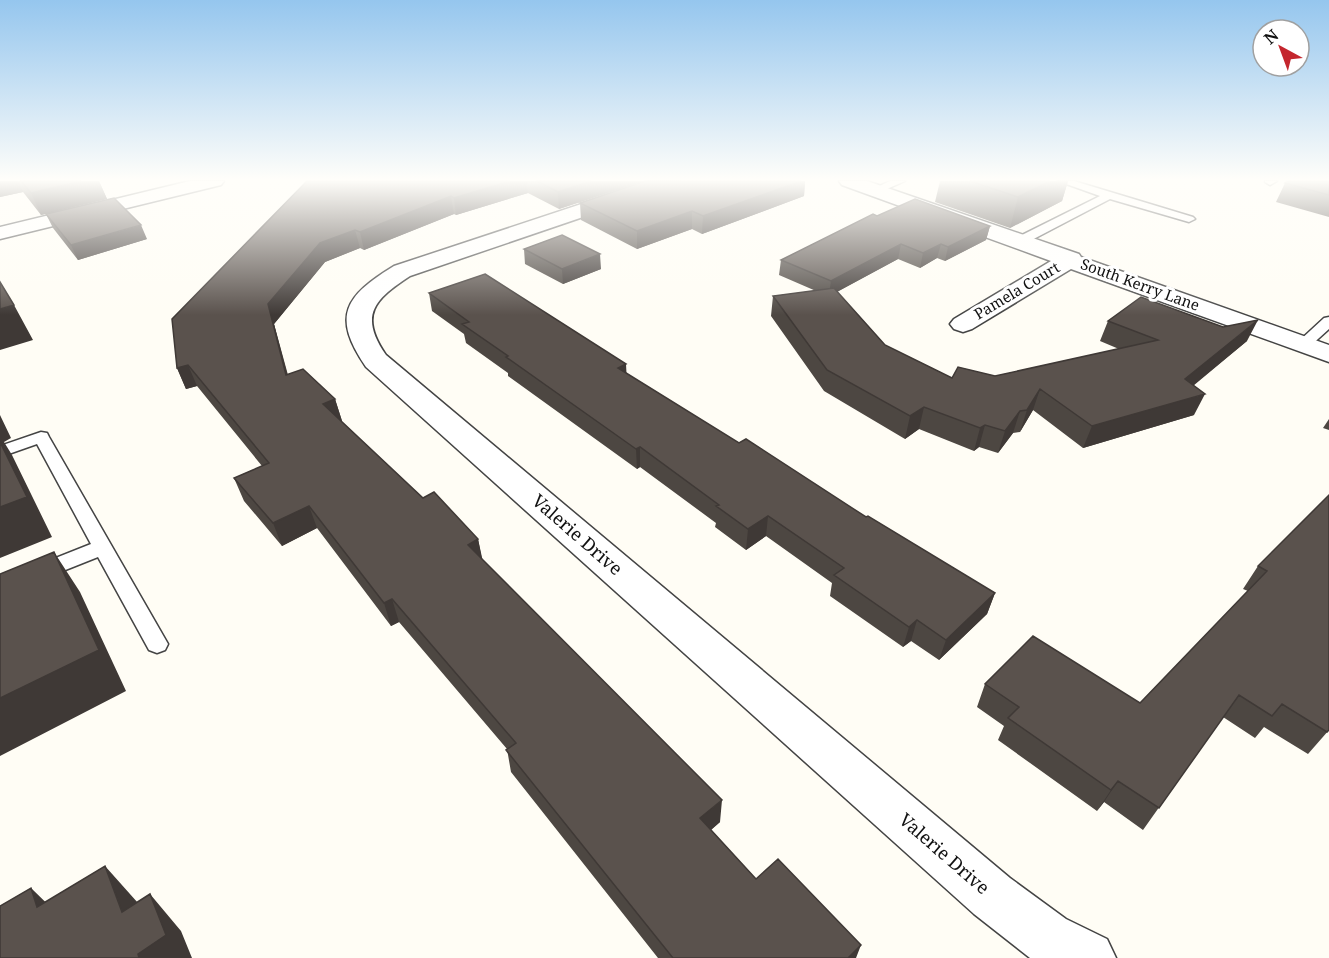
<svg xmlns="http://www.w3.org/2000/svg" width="1329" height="958" viewBox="0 0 1329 958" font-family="'Noto Serif',serif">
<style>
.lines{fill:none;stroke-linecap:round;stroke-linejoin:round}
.service-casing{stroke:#444;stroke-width:3}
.minor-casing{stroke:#444;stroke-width:3}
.service{fill:#fff;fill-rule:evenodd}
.minor{fill:#fff;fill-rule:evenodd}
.wall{fill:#4d4742}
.shaded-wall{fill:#3f3936}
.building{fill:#5a524d;stroke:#3f3936;stroke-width:1.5}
.labels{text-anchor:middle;stroke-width:6;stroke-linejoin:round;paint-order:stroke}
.far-street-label{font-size:15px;fill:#111;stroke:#fff}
.street-label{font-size:18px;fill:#111;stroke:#fff}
</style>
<rect width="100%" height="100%" fill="#fffdf5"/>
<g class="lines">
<g class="service-casing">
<path id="service" d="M 890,181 L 905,181 L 880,192 L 876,193 L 871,190 Z
M 1058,181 L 1074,181 L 1193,217 L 1195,219 L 1189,222 L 1110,199 L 1024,244 L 1016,244 L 1016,238 L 1100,196 Z
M 1277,181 L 1270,185 L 1265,182 L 1265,181 Z
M 1329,317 L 1329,329 L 1308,348 L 1298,348 L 1296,345 L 1298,342 L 1324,318 Z
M 41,432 L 47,433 L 49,437 L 168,644 L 165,650 L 157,653 L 149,650 L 98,557 L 0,596 L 0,580 L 91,544 L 37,444 L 0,457 L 0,446 Z"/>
</g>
<g class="minor-casing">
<path id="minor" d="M 190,181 L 224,181 L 221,185 L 0,239 L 0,227 Z
M 651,181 L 680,181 L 677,185 L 410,276 C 375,299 358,315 386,355 L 1010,878 L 1066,919 L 1107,939 L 1116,958 L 1030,958 L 974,914 L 366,367 C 331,316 345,296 394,266 Z
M 839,181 L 867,181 L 1079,254 L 1081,257 L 1329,345 L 1329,362 L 1071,269 L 972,329 L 963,332 L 954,329 L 950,324 L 954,319 L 1051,261 L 842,185 Z"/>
</g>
<use href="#service" class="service"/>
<use href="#minor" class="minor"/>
</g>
<path class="wall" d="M 0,181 L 99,181 L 107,199 L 41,215 L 23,192 L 0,197 Z
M 307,181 L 644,181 L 559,209 L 528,193 L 456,215 L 454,214 L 364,250 L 360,248 L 325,262 L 274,324 L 288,375 L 335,399 L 342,421 L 341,421 L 423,498 L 478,539 L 482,560 L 720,822 L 711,830 L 756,879 L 856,958 L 658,958 L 511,772 L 507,749 L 399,622 L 391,626 L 317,528 L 282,546 L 244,501 L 234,478 L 262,466 L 197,386 L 186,389 L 177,368 Z
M 645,181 L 805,181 L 804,196 L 702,234 L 692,229 L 637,249 L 581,220 L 580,203 Z
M 940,181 L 1068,181 L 1062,201 L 1010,228 L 935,202 Z
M 1329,181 L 1329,217 L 1276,202 L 1285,183 Z
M 46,214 L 147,239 L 78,260 L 53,228 Z
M 990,226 L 986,240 L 945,261 L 937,258 L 920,268 L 898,259 L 837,292 L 885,345 L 952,378 L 995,376 L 1119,349 L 1100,341 L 1108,321 L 1247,341 L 1193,385 L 1194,415 L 1083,448 L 1033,410 L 1020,432 L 1013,433 L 998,453 L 979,447 L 974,451 L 919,429 L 905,439 L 824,391 L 771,316 L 773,296 L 816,291 L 779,275 L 781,260 Z
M 524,249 L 601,269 L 563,284 L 525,264 Z
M 429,293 L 626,364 L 626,373 L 739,443 L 866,517 L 995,593 L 987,614 L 939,660 L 911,641 L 903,647 L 830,596 L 832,583 L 766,536 L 746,550 L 715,527 L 716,523 L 640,467 L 637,469 L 508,376 L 508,373 L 466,343 L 464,334 L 432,311 Z
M 1329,419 L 1329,430 L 1323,428 Z
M 1329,495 L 1329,730 L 1308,754 L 1264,727 L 1255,738 L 1223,717 L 1143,830 L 1104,802 L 1097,811 L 998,740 L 1004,726 L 977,707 L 985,684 L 1140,703 L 1248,591 L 1243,589 L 1258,566 Z"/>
<path class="shaded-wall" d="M 0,181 L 18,181 L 23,192 L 0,197 Z
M 81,181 L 99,181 L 107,199 L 41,215 L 31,193 Z
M 510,181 L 527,181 L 528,193 L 456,215 L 454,198 Z
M 591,181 L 644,181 L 559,209 L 558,192 Z
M 801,181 L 805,181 L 804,196 L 702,234 L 703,216 Z
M 1050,181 L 1068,181 L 1062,201 L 1010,228 L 1018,197 Z
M 451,196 L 454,214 L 364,250 L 360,232 Z
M 692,211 L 692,229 L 637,249 L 637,231 Z
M 141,225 L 147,239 L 78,260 L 71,245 Z
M 990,226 L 986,240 L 945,261 L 948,247 Z
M 355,230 L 360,248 L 325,262 L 274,324 L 293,396 L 286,375 L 268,304 L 320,243 Z
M 901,244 L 898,259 L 829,296 L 831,281 Z
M 941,244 L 937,258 L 920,268 L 923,253 Z
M 600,254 L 601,269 L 563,284 L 562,269 Z
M 14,305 L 33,340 L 0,350 L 0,309 Z
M 1258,320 L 1247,341 L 1175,401 L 1185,379 Z
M 626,364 L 627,383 L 618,368 Z
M 188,365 L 197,386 L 186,389 L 177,368 Z
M 1040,389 L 1033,410 L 1020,432 L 1027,410 Z
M 1205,394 L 1194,415 L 1083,448 L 1092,426 Z
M 335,399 L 342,421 L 330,426 L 323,404 Z
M 924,407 L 919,429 L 905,439 L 910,416 Z
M 1020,411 L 1013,433 L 998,453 L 1005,431 Z
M 0,415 L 11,438 L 4,442 L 12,455 L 52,537 L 0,558 Z
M 985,425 L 979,447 L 974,451 L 980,428 Z
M 640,447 L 640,467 L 637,469 L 636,449 Z
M 309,506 L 317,528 L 282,546 L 273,523 Z
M 768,516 L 766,536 L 746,550 L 748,529 Z
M 478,539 L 483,562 L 468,545 Z
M 54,552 L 80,592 L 126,691 L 0,756 L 0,698 Z
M 995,593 L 987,614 L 939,660 L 946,640 Z
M 392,599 L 399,622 L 391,626 L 384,603 Z
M 917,620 L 911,641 L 903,647 L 909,627 Z
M 1118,781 L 1104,802 L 1097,811 L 1111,790 Z
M 722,800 L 720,822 L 699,840 L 700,818 Z
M 105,866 L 138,903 L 150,894 L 181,931 L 192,958 L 139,958 Z
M 31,888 L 69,925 L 37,907 Z
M 861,945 L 856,958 L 848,958 Z"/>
<path class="building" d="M 21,181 L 81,181 L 31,193 Z
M 307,181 L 510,181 L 454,198 L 451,196 L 360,232 L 355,230 L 320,243 L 268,304 L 286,375 L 303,369 L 335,399 L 323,404 L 423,498 L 434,492 L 478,539 L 468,545 L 722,800 L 700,818 L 756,879 L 778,859 L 861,945 L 848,958 L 673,958 L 506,750 L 516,743 L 392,599 L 384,603 L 309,506 L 273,523 L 234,478 L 269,463 L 188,365 L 177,368 L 172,319 Z
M 537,181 L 591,181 L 558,192 Z
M 645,181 L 801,181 L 703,216 L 692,211 L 637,231 L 580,203 Z
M 970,181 L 1050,181 L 1018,197 Z
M 1288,181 L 1329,181 L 1329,195 L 1285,183 Z
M 114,198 L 141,225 L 71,245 L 46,214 Z
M 915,199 L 990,226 L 948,247 L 941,244 L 923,253 L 901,244 L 831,281 L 781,260 L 873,214 L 877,216 Z
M 562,235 L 600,254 L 562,269 L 524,249 Z
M 485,274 L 626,364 L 618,368 L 739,443 L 746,439 L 866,517 L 868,516 L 995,593 L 946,640 L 917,620 L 909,627 L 834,575 L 844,568 L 768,516 L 748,529 L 716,506 L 719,505 L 640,447 L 636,449 L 506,357 L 508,356 L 462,324 L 469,322 L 429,293 Z
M 0,282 L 14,305 L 0,309 Z
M 834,288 L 885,345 L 952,378 L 958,367 L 995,376 L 1158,340 L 1108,321 L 1141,297 L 1223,327 L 1258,320 L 1185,379 L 1205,394 L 1092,426 L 1040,389 L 1027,410 L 1020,411 L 1005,431 L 985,425 L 980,428 L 924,407 L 910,416 L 827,370 L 773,296 Z
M 0,442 L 27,497 L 0,507 Z
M 1329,495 L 1329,730 L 1327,732 L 1282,704 L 1272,716 L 1239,695 L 1159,808 L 1118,781 L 1111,790 L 1008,718 L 1019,707 L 985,684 L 1033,636 L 1140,703 L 1267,571 L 1258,566 Z
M 54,552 L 99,650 L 0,698 L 0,574 Z
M 105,866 L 122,912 L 150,894 L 166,935 L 138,954 L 139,958 L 0,958 L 0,906 L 31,888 L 37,907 Z"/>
<linearGradient id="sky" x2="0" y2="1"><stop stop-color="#95c6ee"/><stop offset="0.57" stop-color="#fffefa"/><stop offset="1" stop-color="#fffefa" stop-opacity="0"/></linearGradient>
<rect width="1329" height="315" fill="url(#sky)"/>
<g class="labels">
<g class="far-street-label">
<text transform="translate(1140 285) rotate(20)" y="5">South Kerry Lane</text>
<text transform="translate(1017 291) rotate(-31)" y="5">Pamela Court</text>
</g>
<g class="street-label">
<text transform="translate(577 535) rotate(41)" y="6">Valerie Drive</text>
<text transform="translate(944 854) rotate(41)" y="6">Valerie Drive</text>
</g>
</g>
<g transform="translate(1281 48) rotate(319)"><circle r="28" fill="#ffffff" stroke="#a0a0a0" stroke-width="1.5"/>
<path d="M0-4.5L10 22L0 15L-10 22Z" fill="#c4262e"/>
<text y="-9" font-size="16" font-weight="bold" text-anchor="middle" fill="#111111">N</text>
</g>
</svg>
